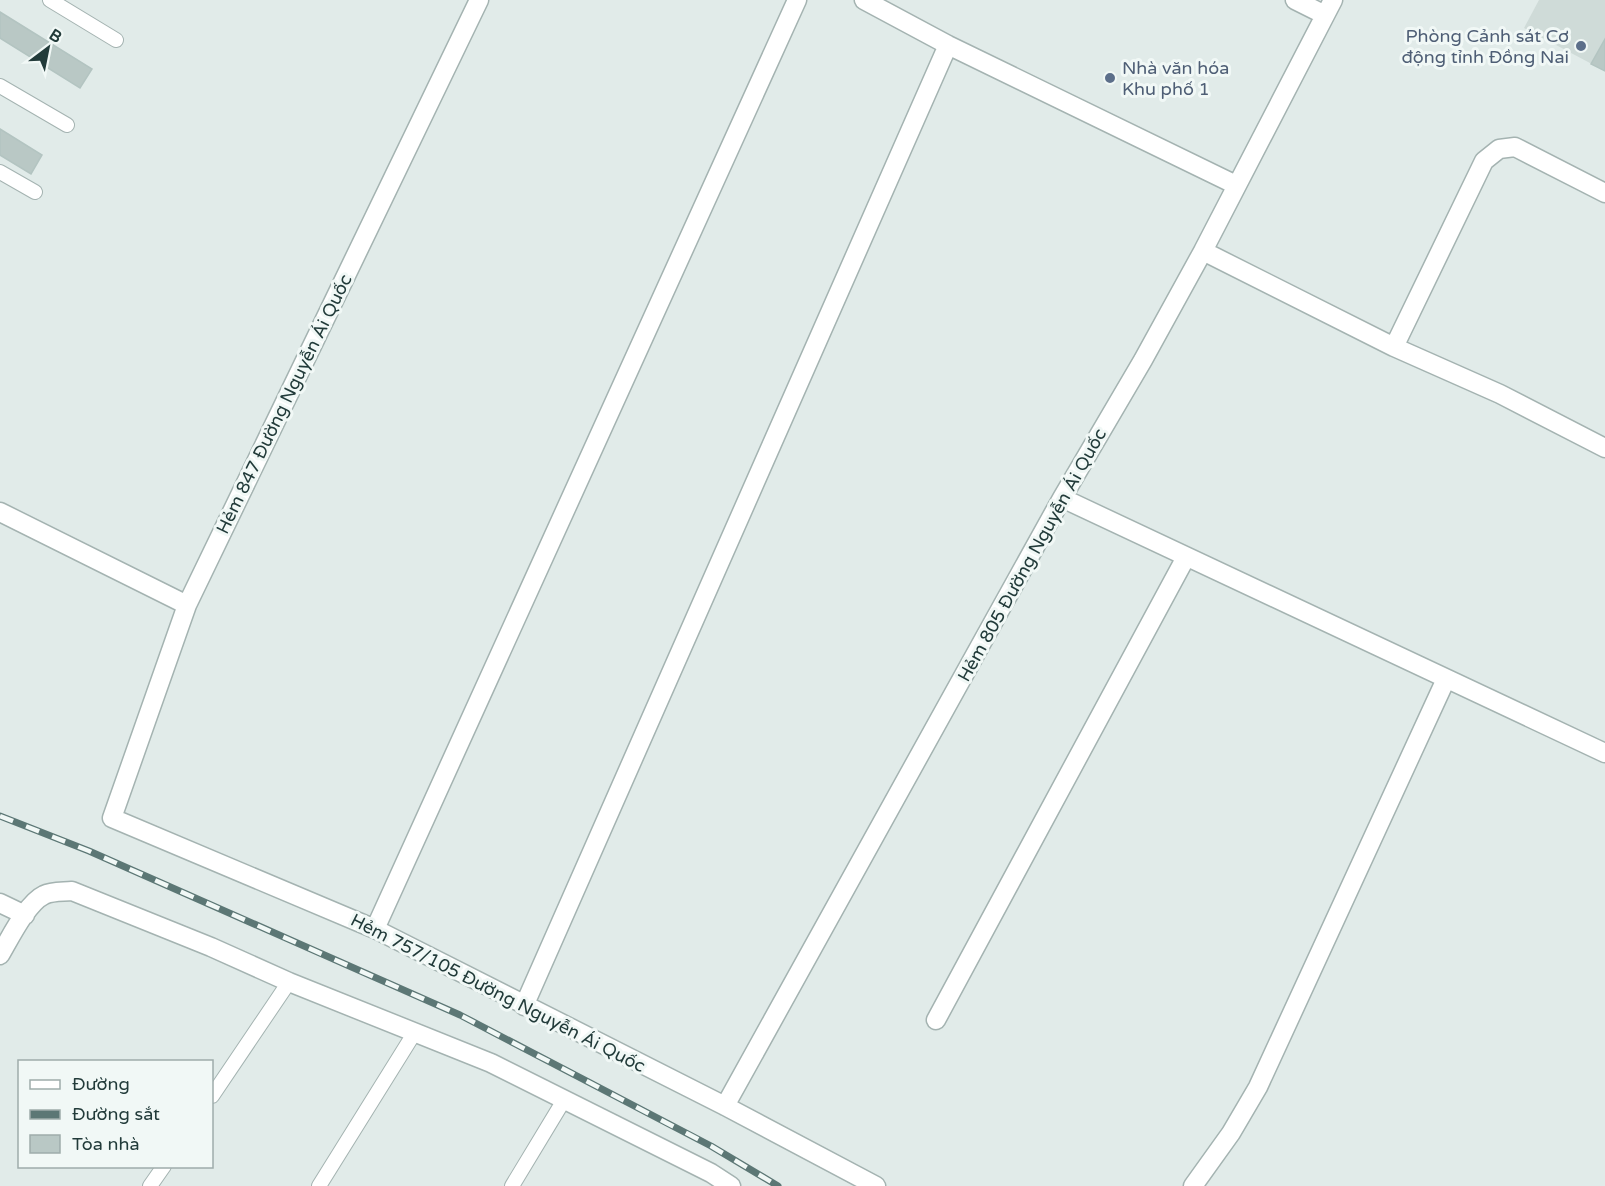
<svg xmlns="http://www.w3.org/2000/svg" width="1605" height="1186" viewBox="0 0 1605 1186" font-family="'Varela Round',sans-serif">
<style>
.built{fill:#cfdbd8}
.building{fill:#b9c8c5;stroke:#b3c4c1;stroke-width:1.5}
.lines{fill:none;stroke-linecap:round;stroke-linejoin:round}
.lane-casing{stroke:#a4b3b1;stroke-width:16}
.street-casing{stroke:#a4b3b1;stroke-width:21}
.lane{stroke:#fff;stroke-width:14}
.street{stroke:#fff;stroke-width:18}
.rail-casing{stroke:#5c7775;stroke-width:7}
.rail{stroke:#f1f8f6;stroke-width:4.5;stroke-dasharray:14;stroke-linecap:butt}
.service-dot{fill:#5c6f8a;stroke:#f1f8f6;stroke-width:2}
.labels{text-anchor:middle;stroke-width:6;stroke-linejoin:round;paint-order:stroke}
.service-label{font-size:18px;fill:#4e5e75;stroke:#f1f8f6;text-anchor:end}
.street-label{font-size:18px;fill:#223b3a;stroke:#f1f8f6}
</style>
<rect width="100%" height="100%" fill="#e1ebe9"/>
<path class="built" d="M 1539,0 L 1605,0 L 1605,71 L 1524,28 Z"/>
<path class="building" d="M 0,12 L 92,69 L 80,88 L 0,38 Z
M 1605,39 L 1605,71 L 1591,64 Z
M 0,129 L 42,155 L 31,174 L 0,155 Z"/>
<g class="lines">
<g class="lane-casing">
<path id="lane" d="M 50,0 L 116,40
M 0,86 L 67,125
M 0,172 L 35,192
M 212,1096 L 289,982
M 150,1186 L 164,1166
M 319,1186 L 415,1032
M 512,1186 L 564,1100"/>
</g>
<g class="street-casing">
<path id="street" d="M 479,0 L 187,605 L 112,818 L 375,929 L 725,1106 L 876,1186
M 864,0 L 948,45 L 1236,185
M 1295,0 L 1325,15
M 1203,251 L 1394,347 L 1500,394 L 1605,448
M 1394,347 L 1484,161 L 1499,149 L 1515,147 L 1605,193
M 1062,498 L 1605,753
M 0,512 L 187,605
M 0,903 L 25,915
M 375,929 L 797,0
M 0,955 C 10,938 27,903 44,895 C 52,891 63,892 72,891 L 211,947 L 289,982 L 491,1063 L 711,1173 L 731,1186
M 524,1006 L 948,45
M 936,1020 L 1186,557
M 725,1106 L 1062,498 L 1143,360 L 1203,251 L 1333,0
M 1193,1186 L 1231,1133 L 1258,1087 L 1446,679"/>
</g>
<use href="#lane" class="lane"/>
<use href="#street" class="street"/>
<g class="rail-casing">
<path id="rail" d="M 0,816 L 89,851 L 460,1015 L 711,1146 L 778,1186"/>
</g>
<use href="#rail" class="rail"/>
</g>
<g class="service-dot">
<circle cx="1581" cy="46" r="6"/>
<circle cx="1110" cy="78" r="6"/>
</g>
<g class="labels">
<g class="service-label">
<text x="1569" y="42">Phòng Cảnh sát Cơ<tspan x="1569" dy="21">động tỉnh Đồng Nai</tspan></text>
<text x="1122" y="74" text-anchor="start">Nhà văn hóa<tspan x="1122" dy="21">Khu phố 1</tspan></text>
</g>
<g class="street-label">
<text transform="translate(284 404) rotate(-64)" y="6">Hẻm 847 Đường Nguyễn Ái Quốc</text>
<text transform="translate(1032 555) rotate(-61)" y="6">Hẻm 805 Đường Nguyễn Ái Quốc</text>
<text transform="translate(498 993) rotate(27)" y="6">Hẻm 757/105 Đường Nguyễn Ái Quốc</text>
</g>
</g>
<rect x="18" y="1060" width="195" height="108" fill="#f1f8f6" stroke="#9eacab" stroke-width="1.5"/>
<rect x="30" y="1080" width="30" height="9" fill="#ffffff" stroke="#9eacab" stroke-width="1.5"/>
<text x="72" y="1090" font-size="18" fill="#223b3a">Đường</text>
<rect x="30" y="1110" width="30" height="9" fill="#5c7775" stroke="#9eacab" stroke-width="1.5"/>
<text x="72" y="1120" font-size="18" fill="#223b3a">Đường sắt</text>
<rect x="30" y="1135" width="30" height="18" fill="#b9c8c5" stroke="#9eacab" stroke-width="1.5"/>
<text x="72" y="1150" font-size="18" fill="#223b3a">Tòa nhà</text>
<g transform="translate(48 48) rotate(32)" stroke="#f1f8f6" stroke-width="4.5" paint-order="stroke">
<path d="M0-4.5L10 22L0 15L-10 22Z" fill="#223b3a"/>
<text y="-9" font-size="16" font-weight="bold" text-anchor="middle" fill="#223b3a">B</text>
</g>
</svg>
